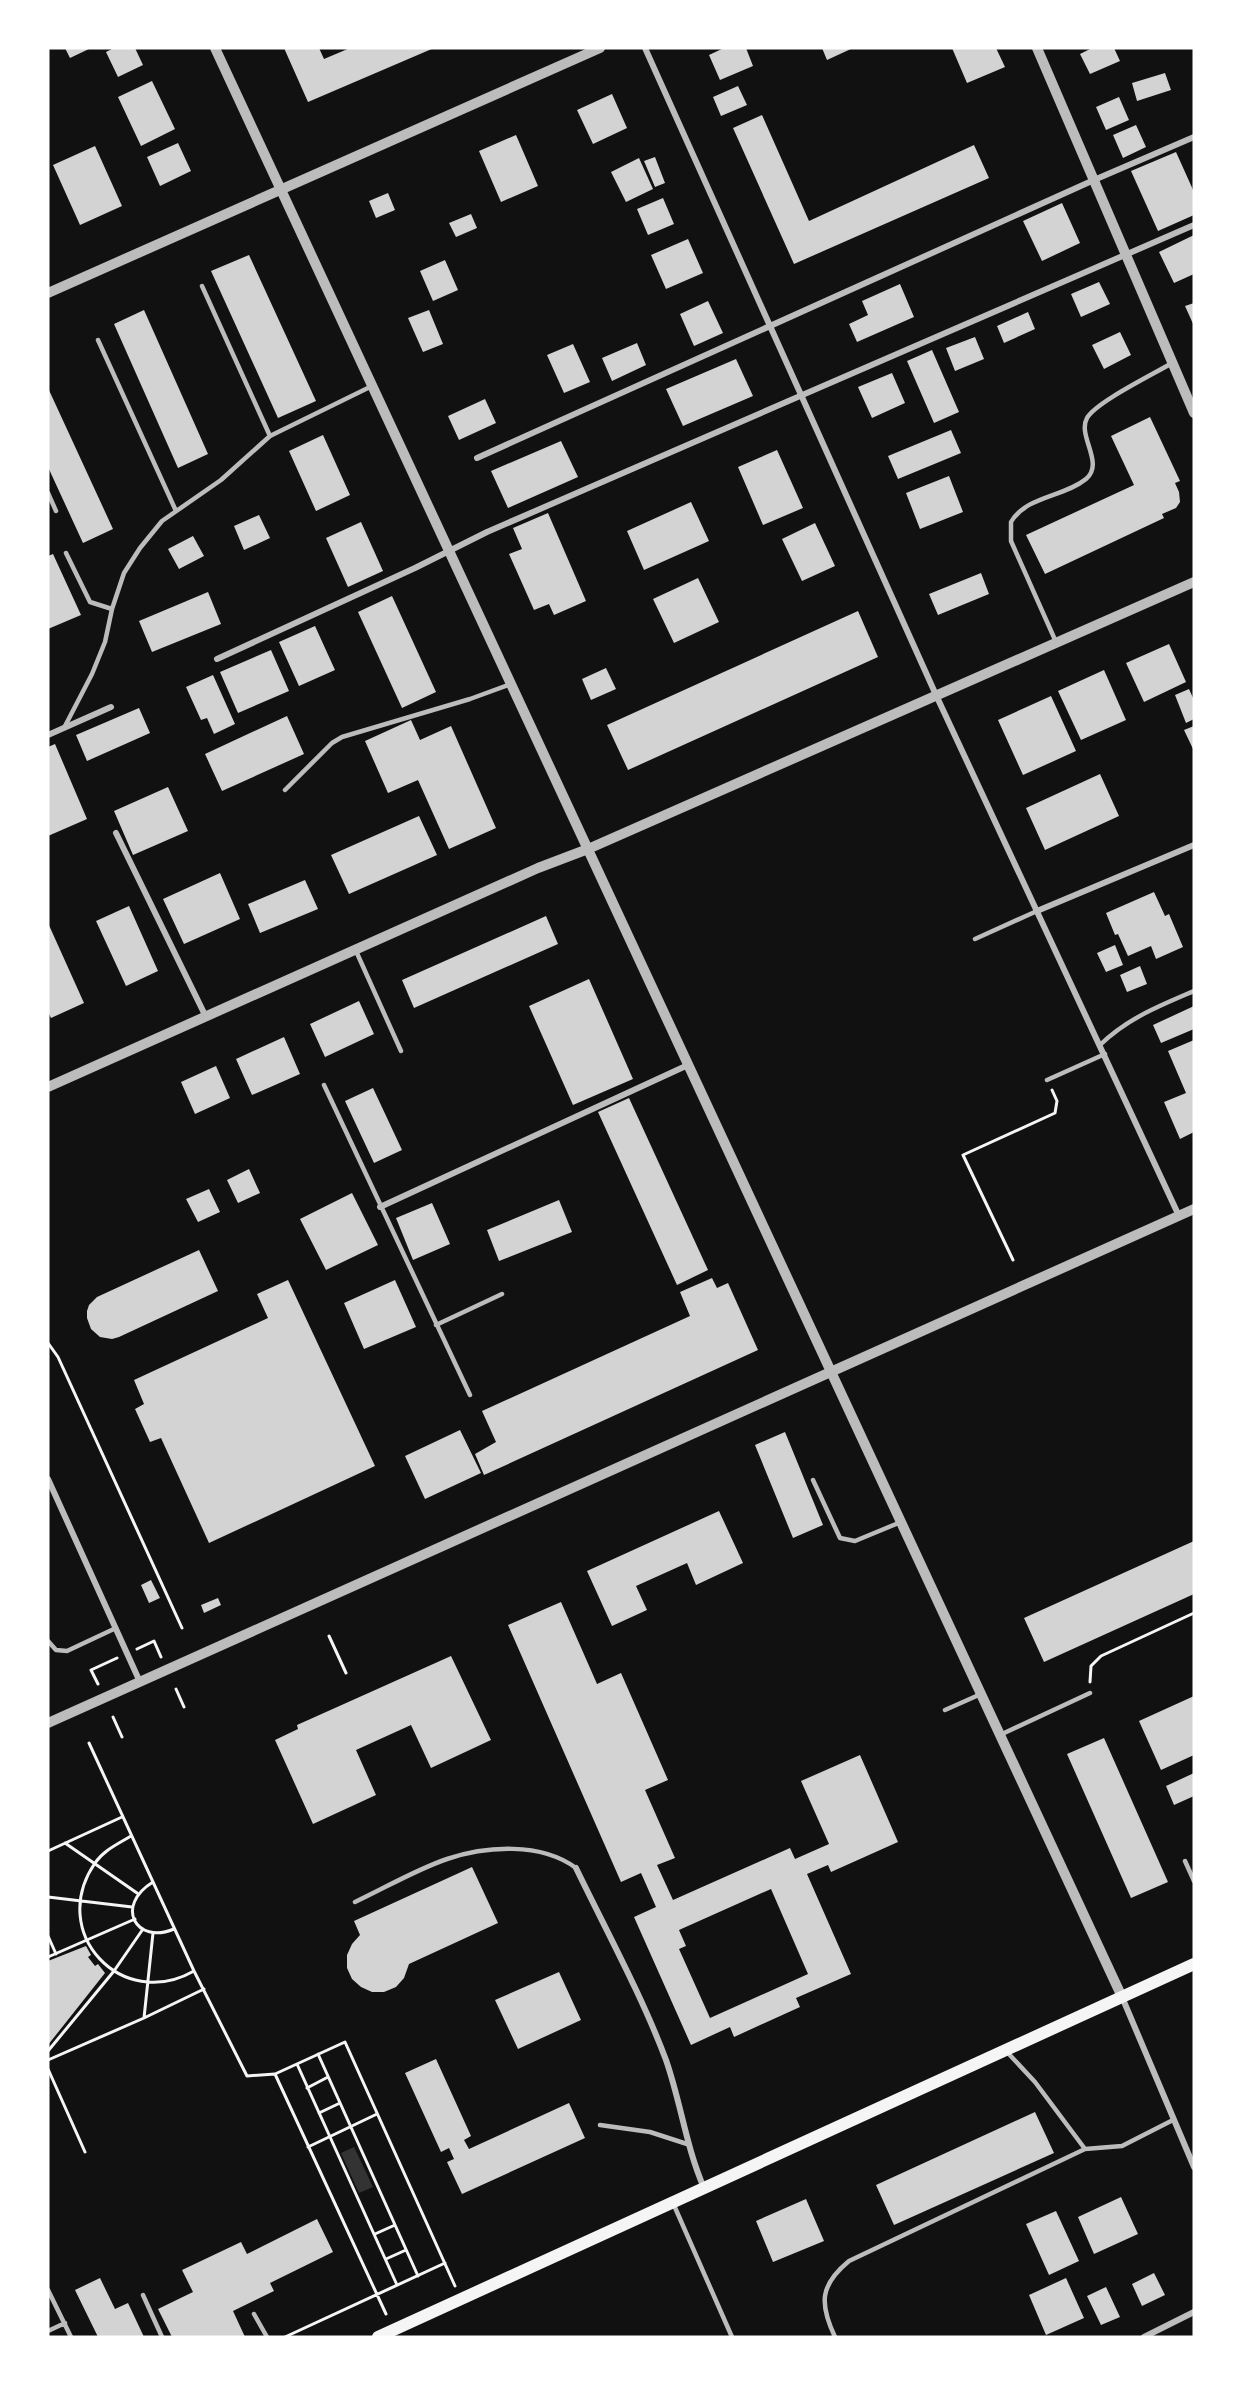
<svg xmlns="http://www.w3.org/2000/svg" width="1242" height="2385" viewBox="0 0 1242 2385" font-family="Montserrat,sans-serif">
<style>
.water{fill:#333}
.building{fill:#d3d3d3;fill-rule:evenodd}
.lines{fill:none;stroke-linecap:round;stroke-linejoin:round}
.path{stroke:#f5f5f5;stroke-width:3}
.service{stroke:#bcbcbc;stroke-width:4.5}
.minor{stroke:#bcbcbc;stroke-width:6}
.tertiary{stroke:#bcbcbc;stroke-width:10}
.secondary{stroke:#f5f5f5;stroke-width:12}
</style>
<rect width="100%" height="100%" fill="#111"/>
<path class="water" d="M 354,2147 L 373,2187 L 359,2193 L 341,2153 Z"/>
<path class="building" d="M 65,48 L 91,48 L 70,58 Z
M 114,48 L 135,48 L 143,65 L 118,77 L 106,52 Z
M 284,48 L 319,48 L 324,59 L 350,48 L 434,48 L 308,102 Z
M 724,48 L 746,48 L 753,66 L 720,80 L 709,55 Z
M 822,48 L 853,48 L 827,60 Z
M 952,48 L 996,48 L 1005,67 L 967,83 Z
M 1092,48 L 1114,48 L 1120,61 L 1090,74 L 1080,54 Z
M 1165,73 L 1171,90 L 1137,101 L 1132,83 Z
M 152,81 L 175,129 L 141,146 L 118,97 Z
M 738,86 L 747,105 L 721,116 L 713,97 Z
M 612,94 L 627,128 L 593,144 L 577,110 Z
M 1119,97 L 1129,120 L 1106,130 L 1096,107 Z
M 762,115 L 809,221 L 974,145 L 989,178 L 794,264 L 733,128 Z
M 1136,125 L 1146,147 L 1123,158 L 1113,135 Z
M 516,135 L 538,186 L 501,202 L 479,151 Z
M 178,143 L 191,171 L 160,186 L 147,157 Z
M 95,146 L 122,206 L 80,225 L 53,165 Z
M 1176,152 L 1194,192 L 1194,215 L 1158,231 L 1131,171 Z
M 655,157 L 665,183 L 655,187 L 644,161 Z
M 639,158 L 653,189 L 626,202 L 611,172 Z
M 388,193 L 395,210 L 376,218 L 369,201 Z
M 663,198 L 674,224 L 648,235 L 637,209 Z
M 1062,203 L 1080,243 L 1042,261 L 1023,221 Z
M 471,214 L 477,228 L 456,237 L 449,223 Z
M 1194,235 L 1194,274 L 1174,283 L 1159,252 Z
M 688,239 L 703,273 L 666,289 L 651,255 Z
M 249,255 L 316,401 L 278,418 L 211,271 Z
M 445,260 L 458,290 L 433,301 L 420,271 Z
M 1099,282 L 1110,304 L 1081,317 L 1071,294 Z
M 900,284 L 914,317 L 857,342 L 849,324 L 868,315 L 862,301 Z
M 708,301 L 723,333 L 694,346 L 680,314 Z
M 1194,303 L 1194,326 L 1185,306 Z
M 144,310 L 208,454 L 178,468 L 114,324 Z
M 429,310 L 443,344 L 423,352 L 408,318 Z
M 1028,312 L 1035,329 L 1004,343 L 997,326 Z
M 1120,332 L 1131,355 L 1104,369 L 1092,345 Z
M 975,337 L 984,359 L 955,371 L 946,348 Z
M 637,343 L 646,365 L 612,381 L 602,358 Z
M 573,344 L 590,382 L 564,393 L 547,355 Z
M 932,350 L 959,412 L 934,423 L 907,361 Z
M 736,359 L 753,396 L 683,426 L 666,389 Z
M 892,373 L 905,403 L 872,418 L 858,387 Z
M 48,388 L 113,529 L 83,543 L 48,467 Z
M 485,399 L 496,423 L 459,440 L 448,416 Z
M 1150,417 L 1180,481 L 1175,483 L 1179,492 L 1180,502 L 1176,508 L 1162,514 L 1164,518 L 1045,574 L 1026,535 L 1134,485 L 1111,436 Z
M 951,430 L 961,453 L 898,479 L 888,456 Z
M 323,435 L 350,495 L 316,511 L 289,451 Z
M 561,441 L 578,477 L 508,508 L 491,471 Z
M 777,450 L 803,508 L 763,525 L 738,467 Z
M 949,476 L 963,512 L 920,529 L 906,493 Z
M 691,502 L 709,541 L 644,570 L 627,531 Z
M 548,513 L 586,601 L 554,615 L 549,604 L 534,610 L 509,554 L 522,549 L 513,528 Z
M 259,515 L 270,538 L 244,550 L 234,526 Z
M 361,522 L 383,571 L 348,587 L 326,538 Z
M 815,523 L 835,566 L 802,581 L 782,539 Z
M 193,536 L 204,556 L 179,569 L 168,549 Z
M 53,554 L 81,615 L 48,629 L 48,556 Z
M 981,573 L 989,594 L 938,615 L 929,594 Z
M 698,578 L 719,622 L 674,643 L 653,599 Z
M 208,592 L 221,624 L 152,652 L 139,621 Z
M 392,596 L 436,692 L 402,708 L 358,612 Z
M 858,611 L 878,657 L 628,770 L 607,725 Z
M 315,626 L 335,670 L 299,686 L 279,642 Z
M 1169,644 L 1186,682 L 1144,702 L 1126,663 Z
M 271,650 L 289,691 L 238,713 L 220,672 Z
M 606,668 L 616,689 L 591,700 L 582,679 Z
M 1104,670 L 1126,720 L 1081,740 L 1058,691 Z
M 213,675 L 235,724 L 214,734 L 207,718 L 201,720 L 186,687 Z
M 1189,689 L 1194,700 L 1194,719 L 1186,723 L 1175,695 Z
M 1051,696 L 1076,751 L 1023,775 L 998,720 Z
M 139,708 L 150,733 L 87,761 L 76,735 Z
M 287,716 L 304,754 L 222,791 L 205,754 Z
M 411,720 L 420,740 L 451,726 L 496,828 L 449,849 L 418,780 L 388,793 L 365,741 Z
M 1194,726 L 1194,751 L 1184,730 Z
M 55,744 L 87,819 L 48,836 L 48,747 Z
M 1100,774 L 1119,816 L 1045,850 L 1026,808 Z
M 168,787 L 188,831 L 133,855 L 114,811 Z
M 419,816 L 437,855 L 349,894 L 331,855 Z
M 220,873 L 240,919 L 184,944 L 163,899 Z
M 305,880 L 318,909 L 260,933 L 248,904 Z
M 1154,892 L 1165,916 L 1169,914 L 1183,947 L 1156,959 L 1151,946 L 1128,956 L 1118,934 L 1115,935 L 1106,913 Z
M 129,906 L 158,971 L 126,986 L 96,921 Z
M 546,916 L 558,944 L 414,1008 L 402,980 Z
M 48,923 L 84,1003 L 51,1018 L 48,1012 Z
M 1115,945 L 1123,965 L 1106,972 L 1097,953 Z
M 1140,966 L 1147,984 L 1127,992 L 1120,975 Z
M 589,979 L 633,1079 L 573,1105 L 529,1006 Z
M 359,1001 L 374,1034 L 325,1057 L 310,1024 Z
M 1194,1006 L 1194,1029 L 1161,1043 L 1153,1025 Z
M 284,1037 L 300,1074 L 252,1095 L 236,1059 Z
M 1194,1040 L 1194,1132 L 1180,1139 L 1164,1102 L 1186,1093 L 1168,1051 Z
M 216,1066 L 230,1098 L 195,1114 L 181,1082 Z
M 373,1088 L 402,1150 L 374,1163 L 345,1101 Z
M 629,1098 L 708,1270 L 677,1285 L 598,1112 Z
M 249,1169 L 260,1193 L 238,1203 L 227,1180 Z
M 209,1189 L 220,1212 L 198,1222 L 186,1199 Z
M 352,1193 L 378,1245 L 326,1270 L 300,1219 Z
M 559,1200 L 572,1232 L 499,1261 L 487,1230 Z
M 432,1203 L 450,1244 L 413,1260 L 396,1218 Z
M 199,1250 L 218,1291 L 119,1337 L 112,1339 L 100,1337 L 91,1329 L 87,1318 L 87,1311 L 89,1305 L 97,1297 Z
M 712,1278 L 717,1288 L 728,1283 L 758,1350 L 484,1475 L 475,1454 L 496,1442 L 482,1411 L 690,1316 L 680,1292 Z
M 288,1280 L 375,1466 L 209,1543 L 161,1438 L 150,1442 L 135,1409 L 144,1404 L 134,1380 L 268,1318 L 257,1294 Z
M 395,1280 L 416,1327 L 364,1349 L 344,1303 Z
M 460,1430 L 481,1473 L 425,1499 L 405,1456 Z
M 785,1432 L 823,1525 L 793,1538 L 755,1445 Z
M 719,1511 L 743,1563 L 696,1585 L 687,1563 L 636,1586 L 647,1610 L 612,1626 L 587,1571 Z
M 1194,1541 L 1194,1594 L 1044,1662 L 1024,1618 Z
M 151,1580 L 160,1598 L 149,1603 L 141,1585 Z
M 218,1598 L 221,1605 L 204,1613 L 201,1605 Z
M 561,1602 L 597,1684 L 621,1673 L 668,1780 L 645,1790 L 675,1858 L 657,1865 L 673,1900 L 790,1848 L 795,1859 L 829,1844 L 801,1781 L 860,1755 L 898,1842 L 831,1872 L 828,1865 L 807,1874 L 851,1974 L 796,1998 L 800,2007 L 734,2037 L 730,2027 L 691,2045 L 634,1917 L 656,1907 L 641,1873 L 621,1882 L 508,1625 ZM 771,1889 L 808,1974 L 710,2018 L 679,1949 L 686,1946 L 679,1930 Z
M 451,1656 L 491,1740 L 431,1768 L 411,1725 L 356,1750 L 376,1795 L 313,1824 L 275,1740 L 298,1729 L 297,1725 Z
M 1194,1696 L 1194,1755 L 1161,1770 L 1139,1721 Z
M 1104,1738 L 1168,1882 L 1131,1898 L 1067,1754 Z
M 1194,1773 L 1194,1796 L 1174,1805 L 1166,1786 Z
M 472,1867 L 498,1923 L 409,1964 L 404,1978 L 396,1987 L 384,1992 L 372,1992 L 361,1987 L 352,1979 L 347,1968 L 347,1955 L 352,1944 L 360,1935 L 354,1921 Z
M 86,1946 L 91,1955 L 88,1957 L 95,1966 L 98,1964 L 105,1973 L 48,2045 L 48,1961 Z
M 559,1972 L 581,2020 L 518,2049 L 495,2000 Z
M 436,2059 L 471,2136 L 464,2140 L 469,2149 L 569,2103 L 585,2138 L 462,2194 L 447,2162 L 454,2159 L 449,2148 L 441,2152 L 405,2073 Z
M 1035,2112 L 1054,2153 L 894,2225 L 876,2185 Z
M 1121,2197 L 1138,2234 L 1094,2254 L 1078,2217 Z
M 806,2199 L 824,2241 L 773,2262 L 756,2221 Z
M 1056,2211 L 1079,2261 L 1049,2275 L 1026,2224 Z
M 317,2219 L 333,2252 L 270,2283 L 274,2291 L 233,2311 L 245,2337 L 172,2337 L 158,2309 L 193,2292 L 182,2270 L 241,2242 L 247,2254 Z
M 1154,2273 L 1165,2295 L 1142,2306 L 1132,2284 Z
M 100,2278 L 115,2309 L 128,2303 L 144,2337 L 98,2337 L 75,2290 Z
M 1066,2278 L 1084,2318 L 1046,2335 L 1029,2295 Z
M 1106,2287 L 1120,2317 L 1101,2325 L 1087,2296 Z"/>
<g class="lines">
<path class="path" d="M 1013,1260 L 963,1155 L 1055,1113 L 1057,1101 L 1052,1090
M 48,1343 L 58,1357 L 182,1628
M 329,1636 L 346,1673
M 137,1649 L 154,1641 L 161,1657
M 1090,1682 L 1091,1666 L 1101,1656 L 1194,1613
M 98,1684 L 91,1670 L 117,1658
M 176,1689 L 184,1707
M 113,1717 L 122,1737
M 89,1743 L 194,1971
M 131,1836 C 118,1844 104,1850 95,1863 C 47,1933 122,2012 194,1971 L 247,2076 L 275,2074 L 386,2314
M 65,1843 L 137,1893
M 48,1851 L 122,1817
M 153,1882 C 114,1906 136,1945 174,1929
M 48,1897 L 132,1907
M 48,1936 L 56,1954
M 48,1957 L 135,1919
M 144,2018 L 204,1989
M 48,2051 L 114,1971 L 143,1929
M 318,2054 L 418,2276
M 48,2060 L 144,2018 L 153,1933
M 297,2064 L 397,2285
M 48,2069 L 85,2152
M 275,2074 L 345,2042 L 455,2286
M 307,2088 L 328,2077
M 319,2113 L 340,2103
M 308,2147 L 377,2114
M 375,2234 L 395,2225
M 386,2259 L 406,2250
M 285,2337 L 445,2263"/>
<path class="service" d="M 202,286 L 270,436
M 98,340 L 176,511
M 48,493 L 56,511
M 66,553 L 90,602 L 112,609
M 1056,642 L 1011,541 L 1011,522 C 1026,496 1064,497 1086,479 C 1105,463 1077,436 1087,418 C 1096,402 1154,374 1172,363
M 64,728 L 92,674 L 105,642 L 112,609 L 124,573 L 140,548 L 162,521 L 221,480 L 270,436 L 372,386
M 285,790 L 332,743 L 342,737 L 470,699 L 511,684
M 975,939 L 1037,911
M 356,951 L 401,1051
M 1100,1045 C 1128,1018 1159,1006 1194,991
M 1047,1080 L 1105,1054
M 324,1085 L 470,1395
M 436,1325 L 502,1294
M 813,1480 L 840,1538 L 855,1541 L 901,1522
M 48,1641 L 56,1650 L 67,1651 L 116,1628
M 945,1710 L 981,1694
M 1000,1735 L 1090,1693
M 1185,1861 L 1194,1881
M 355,1902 C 385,1888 415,1870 447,1859 C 486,1846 541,1842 576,1868
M 1007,2052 L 1035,2082 L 1085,2149 L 1122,2146 L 1173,2120
M 600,2125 L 650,2132 L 687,2144
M 673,2203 L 732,2337
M 48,2290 L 71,2337
M 143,2295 L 162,2337
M 254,2314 L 267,2337
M 48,2331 L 65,2323
M 835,2337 C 819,2303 820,2285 849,2261 L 1085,2149"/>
<path class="minor" d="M 645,48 L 936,695 L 1179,1216
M 477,458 L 1094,180 L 1194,137
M 217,659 L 415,568 L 487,532 L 1194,225
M 48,735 L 111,707
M 116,833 L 206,1017
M 1037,911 L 1194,845
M 380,1207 L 688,1065
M 48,1479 L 140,1682
M 576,1868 C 606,1930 642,1996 666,2060 C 681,2103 686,2147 704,2188
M 1122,1997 L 1194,2167
M 1144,2337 L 1194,2312"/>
<path class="tertiary" d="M 215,48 L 1122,1997
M 1037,48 L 1194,413
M 48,293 L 600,48
M 48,1087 L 538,868 L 588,849 L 1194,582
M 48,1723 L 1194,1209"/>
<path class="secondary" d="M 378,2337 L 1194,1964"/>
</g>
<rect width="1242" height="2385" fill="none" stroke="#ffffff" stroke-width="99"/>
</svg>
